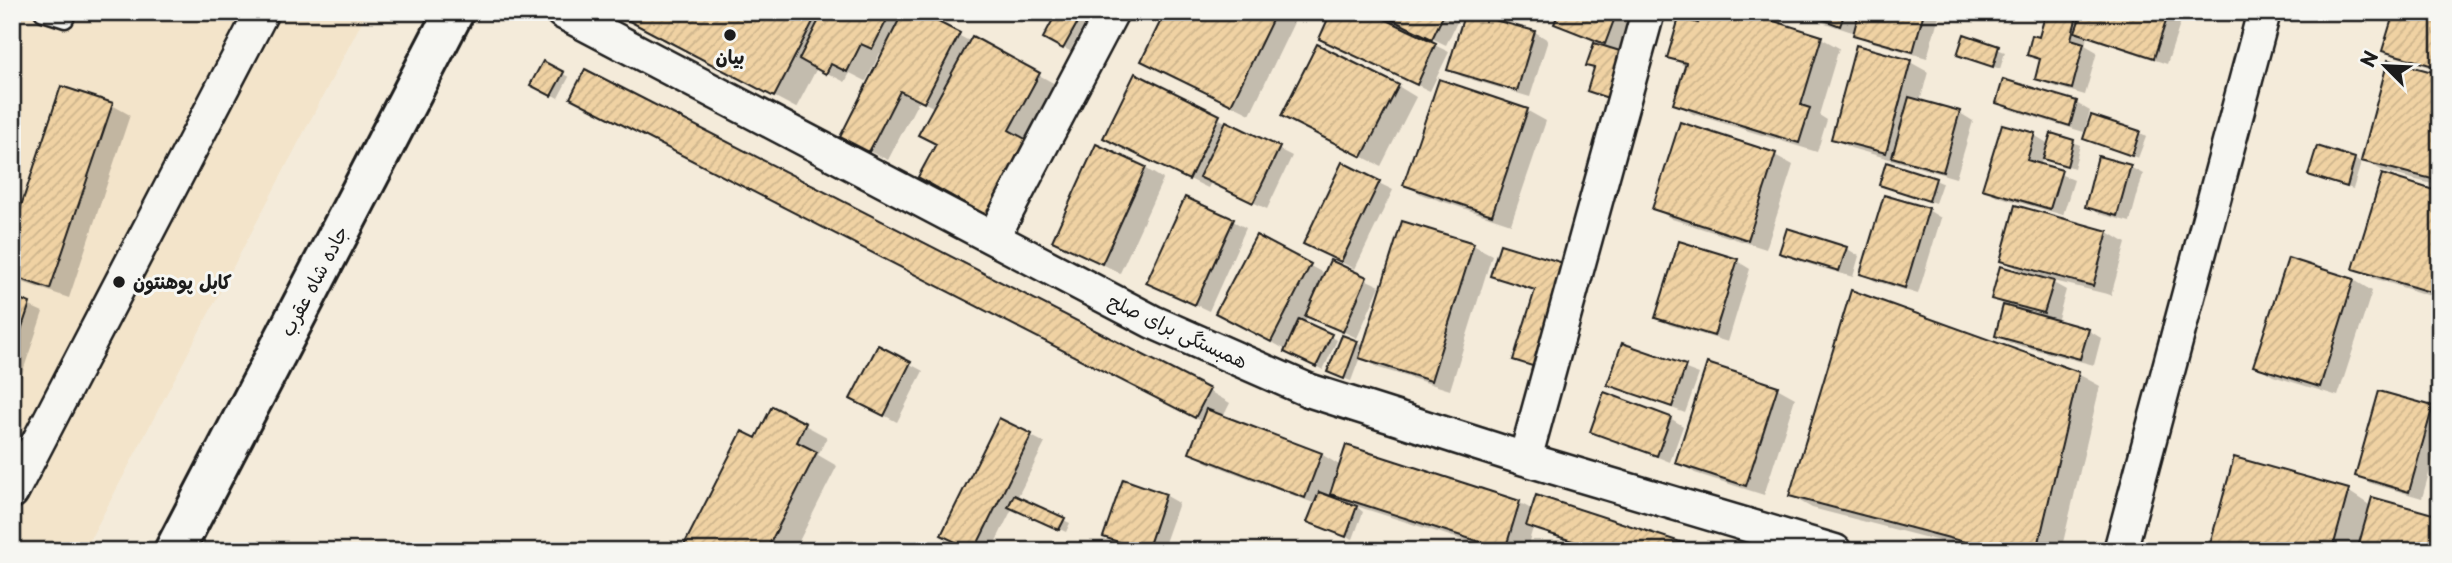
<svg xmlns="http://www.w3.org/2000/svg" width="2452" height="563" viewBox="0 0 2452 563" font-family="'Playpen Sans','Playpen Sans Arabic',sans-serif">
<style>
.built{fill:#f3e4ca}
.shadow{fill:#0003;fill-rule:evenodd}
.building{fill:url(#building-hatch);stroke:#1c1c1c;stroke-width:2}
.lines{fill:none;stroke-linecap:round;stroke-linejoin:round}
.service-casing{stroke:#1c1c1c;stroke-width:21}
.minor-casing{stroke:#1c1c1c;stroke-width:37}
.trunk-casing{stroke:#1c1c1c;stroke-width:44}
.service{stroke:#f6f6f2;stroke-width:16}
.minor{stroke:#f6f6f2;stroke-width:32}
.trunk{stroke:#f6f6f2;stroke-width:38}
.poi-dot{fill:#1c1c1c;stroke:#f6f6f2;stroke-width:2.5}
.labels{text-anchor:middle;stroke-width:6;stroke-linejoin:round;paint-order:stroke}
.poi-label{font-size:19px;font-weight:bold;fill:#1c1c1c;stroke:#f6f6f2}
.street-label{font-size:19px;fill:#1c1c1c;stroke:#f6f6f2}
</style>
<defs>
<pattern id="building-hatch" width="6" height="6" patternUnits="userSpaceOnUse" patternTransform="scale(1.75)"><rect width="6" height="6" fill="#f0d2a3"/><path d="M-1 1l2-2M0 6l6-6M5 7l2-2" fill="none" stroke="#cdb48c"/></pattern>
</defs>
<rect width="100%" height="100%" fill="#f4ebda"/>
<filter id="ink" filterUnits="userSpaceOnUse"><feTurbulence type="fractalNoise" baseFrequency=".0143" numOctaves="2"/><feDisplacementMap in="SourceGraphic" scale="14" xChannelSelector="R" yChannelSelector="G"/><feConvolveMatrix kernelMatrix="1 2 1 2 8 2 1 2 1" color-interpolation-filters="sRGB"/></filter>
<g filter="url(#ink)">
<path class="built" d="M 12,12 L 367,12 L 84,551 L 12,551 Z"/>
<path class="shadow" d="M 614,12 L 915,12 L 971,42 L 972,38 L 1057,85 L 1005,223 L 938,187 L 935,108 L 919,100 L 888,160 L 860,147 L 884,55 L 880,53 L 866,81 L 850,73 L 845,82 L 817,68 L 796,108 Z
M 1059,12 L 1084,25 L 1070,51 L 1045,38 Z
M 1167,12 L 1299,12 L 1250,114 L 1143,61 Z
M 1366,12 L 1449,52 L 1430,91 L 1334,46 Z
M 1377,12 L 1450,12 L 1459,18 L 1446,45 Z
M 1467,12 L 1535,32 L 1548,40 L 1530,97 L 1463,77 L 1449,69 Z
M 1561,12 L 1633,12 L 1618,52 L 1615,101 L 1589,91 L 1596,69 L 1588,65 L 1596,42 L 1556,24 Z
M 1766,12 L 1785,12 L 1783,17 Z
M 1806,12 L 1940,12 L 1927,58 L 1868,41 L 1855,33 L 1819,21 Z
M 2084,12 L 2184,12 L 2167,64 L 2087,37 L 2085,45 L 2097,52 L 2085,95 L 2050,85 L 2037,78 L 2041,61 L 2029,54 L 2040,39 L 2078,13 L 2083,16 Z
M 2440,12 L 2440,70 L 2397,57 L 2384,50 Z
M 1699,26 L 1821,38 L 1839,48 L 1819,115 L 1827,120 L 1817,152 L 1693,114 L 1675,103 L 1686,67 L 1669,57 Z
M 1965,37 L 2005,52 L 2000,69 L 1959,54 Z
M 1910,62 L 1928,72 L 1920,102 L 1960,113 L 1973,121 L 1956,178 L 1851,148 L 1833,138 Z
M 543,64 L 569,77 L 558,98 L 533,84 Z
M 2440,75 L 2440,186 L 2385,172 L 2363,160 Z
M 1135,76 L 1292,156 L 1267,209 L 1211,182 L 1208,188 L 1124,147 Z
M 1440,81 L 1528,111 L 1546,121 L 1511,224 L 1423,195 L 1405,185 Z
M 1398,86 L 1416,97 L 1381,166 L 1301,126 Z
M 1998,103 L 2076,103 L 2090,111 L 2084,132 L 2011,110 Z
M 112,105 L 130,115 L 69,298 L 19,281 L 12,277 L 12,238 Z
M 593,110 L 1209,391 L 1230,403 L 1223,417 L 1321,454 L 1341,466 L 1347,448 L 1520,503 L 1533,510 L 1702,551 L 1593,551 L 1533,528 L 1526,551 L 1497,551 L 1356,506 L 1363,512 L 1353,539 L 1316,525 L 1316,504 L 1209,463 L 1191,453 L 1203,422 ZM 1332,485 L 1335,486 L 1332,493 L 1347,504 L 1327,497 Z
M 2139,133 L 2146,137 L 2138,158 L 2085,138 Z
M 2034,135 L 2049,144 L 2052,135 L 2080,145 L 2074,168 L 2043,157 L 2040,166 L 2074,180 L 2063,215 L 1997,196 L 1984,188 Z
M 1775,155 L 1793,165 L 1766,249 L 1672,219 L 1654,208 Z
M 2354,159 L 2361,163 L 2353,189 L 2310,174 Z
M 1342,165 L 1393,190 L 1355,269 L 1318,251 Z
M 2130,167 L 2143,174 L 2130,222 L 2100,214 L 2087,206 Z
M 1145,168 L 1163,179 L 1120,273 L 1054,240 Z
M 1935,180 L 1942,183 L 1935,203 L 1881,185 Z
M 2440,194 L 2440,299 L 2373,278 L 2355,268 Z
M 1928,210 L 1941,218 L 1918,294 L 1875,281 L 1862,274 Z
M 1233,221 L 1246,228 L 1209,311 L 1149,283 Z
M 1403,223 L 1473,245 L 1492,255 L 1450,390 L 1379,368 L 1360,357 L 1351,381 L 1335,375 L 1343,337 L 1364,346 Z
M 2108,232 L 2126,243 L 2111,295 L 2046,279 L 2066,290 L 2057,322 L 2088,330 L 2101,338 L 2094,365 L 2010,343 L 1997,335 L 2005,305 L 1993,298 L 2027,274 L 2002,260 Z
M 1257,237 L 1325,274 L 1330,263 L 1380,286 L 1357,338 L 1308,315 L 1304,323 L 1337,340 L 1323,370 L 1235,322 Z
M 1846,248 L 1859,256 L 1853,277 L 1795,260 L 1782,252 Z
M 2289,260 L 2354,280 L 2372,291 L 2338,396 L 2273,376 L 2255,365 Z
M 1737,261 L 1750,269 L 1728,342 L 1670,325 L 1657,317 Z
M 1569,267 L 1552,374 L 1515,359 L 1536,292 L 1492,275 Z
M 12,298 L 43,312 L 21,377 L 12,374 Z
M 1623,345 L 1699,374 L 1685,413 L 1609,384 Z
M 910,364 L 923,371 L 897,422 L 866,406 Z
M 2078,374 L 2100,386 L 2061,551 L 1978,551 L 1812,508 L 1791,496 Z
M 1777,388 L 1795,398 L 1764,495 L 1695,473 L 1677,462 Z
M 773,408 L 827,437 L 818,455 L 837,466 L 794,551 L 683,551 L 757,440 Z
M 2432,408 L 2440,412 L 2440,435 L 2422,498 L 2370,483 L 2357,476 Z
M 1670,418 L 1683,426 L 1670,462 L 1592,431 Z
M 1000,420 L 1045,443 L 1017,498 L 1070,523 L 1066,532 L 1013,507 L 991,551 L 975,551 L 957,542 Z
M 2348,491 L 2440,551 L 2210,551 Z
M 1165,495 L 1179,503 L 1162,551 L 1137,551 L 1105,537 Z"/>
<path class="building" d="M 612,12 L 818,12 L 774,97 Z
M 823,12 L 891,12 L 872,49 L 861,44 L 847,72 L 831,64 L 826,74 L 799,59 Z
M 903,12 L 919,12 L 960,33 L 924,103 L 900,91 L 869,152 L 840,137 Z
M 1057,12 L 1079,20 L 1063,49 L 1043,38 Z
M 1165,12 L 1276,12 L 1231,105 L 1141,61 Z
M 1331,12 L 1370,12 L 1436,43 L 1417,85 L 1319,39 Z
M 1376,12 L 1445,12 L 1432,39 Z
M 1465,12 L 1535,31 L 1517,91 L 1447,70 Z
M 1559,12 L 1617,12 L 1605,44 L 1554,24 Z
M 1702,12 L 1745,12 L 1822,36 L 1801,105 L 1810,108 L 1799,143 L 1673,104 L 1686,63 L 1667,58 L 1679,18 L 1698,23 Z
M 1804,12 L 1845,12 L 1840,26 Z
M 1859,12 L 1924,12 L 1913,52 L 1853,35 Z
M 2046,12 L 2078,12 L 2071,39 L 2084,43 L 2072,89 L 2035,79 L 2040,59 L 2027,55 L 2032,35 L 2039,37 Z
M 2082,12 L 2169,12 L 2154,58 L 2075,32 Z
M 2394,12 L 2440,12 L 2440,68 L 2382,51 Z
M 1964,34 L 1999,46 L 1993,67 L 1957,55 Z
M 972,36 L 1040,73 L 1009,130 L 1027,140 L 986,215 L 918,177 L 936,144 L 918,135 Z
M 1594,43 L 1623,52 L 1608,98 L 1587,91 L 1594,68 L 1586,66 Z
M 1317,44 L 1399,85 L 1362,157 L 1281,116 Z
M 1856,45 L 1911,60 L 1886,153 L 1831,139 Z
M 2388,60 L 2440,74 L 2440,181 L 2361,161 Z
M 543,61 L 564,72 L 551,96 L 530,85 Z
M 585,69 L 1210,389 L 1195,418 L 570,98 Z
M 1135,73 L 1220,115 L 1189,180 L 1103,138 Z
M 1439,79 L 1528,109 L 1492,215 L 1403,185 Z
M 2003,79 L 2077,101 L 2070,126 L 1996,103 Z
M 61,86 L 113,103 L 50,289 L 12,276 L 12,233 Z
M 1909,97 L 1960,111 L 1943,172 L 1892,157 Z
M 2091,115 L 2140,131 L 2132,156 L 2083,139 Z
M 1226,121 L 1280,147 L 1253,203 L 1199,177 Z
M 1680,122 L 1776,153 L 1748,240 L 1652,209 Z
M 2002,124 L 2035,133 L 2027,160 L 2062,170 L 2050,209 L 1982,189 Z
M 2051,133 L 2074,140 L 2067,166 L 2043,159 Z
M 1096,144 L 1146,167 L 1102,264 L 1052,241 Z
M 2317,146 L 2355,158 L 2347,187 L 2308,175 Z
M 2098,156 L 2131,165 L 2117,216 L 2085,207 Z
M 1342,162 L 1380,181 L 1341,262 L 1303,244 Z
M 1886,162 L 1936,178 L 1929,201 L 1879,185 Z
M 2382,174 L 2440,192 L 2440,295 L 2353,269 Z
M 1884,195 L 1929,208 L 1905,288 L 1860,274 Z
M 1185,197 L 1234,219 L 1195,305 L 1146,283 Z
M 2015,205 L 2108,231 L 2093,286 L 2000,261 Z
M 1402,221 L 1474,243 L 1431,381 L 1359,358 Z
M 1787,228 L 1847,247 L 1839,271 L 1779,253 Z
M 1256,235 L 1311,264 L 1271,342 L 1215,313 Z
M 1679,241 L 1738,259 L 1714,336 L 1655,318 Z
M 1500,244 L 1570,265 L 1539,368 L 1513,360 L 1535,290 L 1490,276 Z
M 2288,258 L 2354,279 L 2320,387 L 2253,366 Z
M 1330,260 L 1367,277 L 1343,332 L 1305,316 Z
M 2000,266 L 2054,281 L 2044,313 L 1991,299 Z
M 1851,290 L 2079,372 L 2037,551 L 1999,551 L 1789,496 Z
M 12,296 L 30,303 L 12,357 Z
M 2003,305 L 2089,329 L 2080,359 L 1995,336 Z
M 1299,319 L 1332,334 L 1316,367 L 1284,352 Z
M 1342,335 L 1358,341 L 1344,379 L 1327,372 Z
M 1622,343 L 1686,365 L 1672,407 L 1607,385 Z
M 878,345 L 911,362 L 884,416 L 850,399 Z
M 1707,363 L 1778,386 L 1746,486 L 1675,463 Z
M 2379,391 L 2433,406 L 2409,492 L 2355,476 Z
M 1604,392 L 1671,417 L 1657,456 L 1590,432 Z
M 772,406 L 806,423 L 797,442 L 817,452 L 766,551 L 681,551 L 742,431 L 756,438 Z
M 1206,409 L 1322,453 L 1305,498 L 1189,453 Z
M 999,418 L 1032,434 L 974,551 L 941,535 Z
M 1346,445 L 1520,501 L 1505,550 L 1330,494 Z
M 2234,457 L 2349,489 L 2332,551 L 2208,551 Z
M 1123,479 L 1166,494 L 1147,551 L 1103,537 Z
M 1319,492 L 1357,506 L 1346,537 L 1307,522 Z
M 1014,495 L 1065,518 L 1059,530 L 1008,507 Z
M 1536,495 L 1708,551 L 1603,551 L 1526,526 Z
M 2372,497 L 2440,516 L 2440,551 L 2357,551 Z"/>
<g class="lines">
<g class="service-casing">
<path id="service" d="M 43,12 L 65,19 L 67,12"/>
</g>
<g class="minor-casing">
<path id="minor" d="M 562,12 L 1153,322 L 1308,390 L 1525,459 L 1835,551
M 993,238 L 1112,12
M 1525,459 L 1648,12
M 12,492 L 262,12
M 2120,551 L 2264,12"/>
</g>
<g class="trunk-casing">
<path id="trunk" d="M 174,551 L 454,12"/>
</g>
<use href="#service" class="service"/>
<use href="#minor" class="minor"/>
<use href="#trunk" class="trunk"/>
</g>
</g>
<g class="poi-dot">
<circle cx="730" cy="35" r="7"/>
<circle cx="119" cy="282" r="7"/>
</g>
<g class="labels">
<g class="poi-label">
<text x="730" y="64">بیان</text>
<text x="133" y="289" text-anchor="start">کابل پوهنتون</text>
</g>
<g class="street-label">
<text transform="translate(314 281) rotate(-62)" y="7">جاده شاه عقرب</text>
<text transform="translate(1178 331) rotate(25)" y="7">همبستگی برای صلح</text>
</g>
</g>
<rect width="2452" height="563" fill="none" stroke="#f6f6f2" stroke-width="42"/>
<rect x="21" y="21" width="2410" height="521" fill="none" stroke="#1c1c1c" stroke-width="2.5" filter="url(#ink)"/>
<g transform="translate(2385 66) rotate(294)" stroke="#f6f6f2" stroke-width="5" paint-order="stroke">
<path d="M0-5L12 26L0 18L-12 26Z" fill="#1c1c1c"/>
<text y="-10" font-size="19" font-weight="bold" text-anchor="middle" fill="#1c1c1c">N</text>
</g>
</svg>
